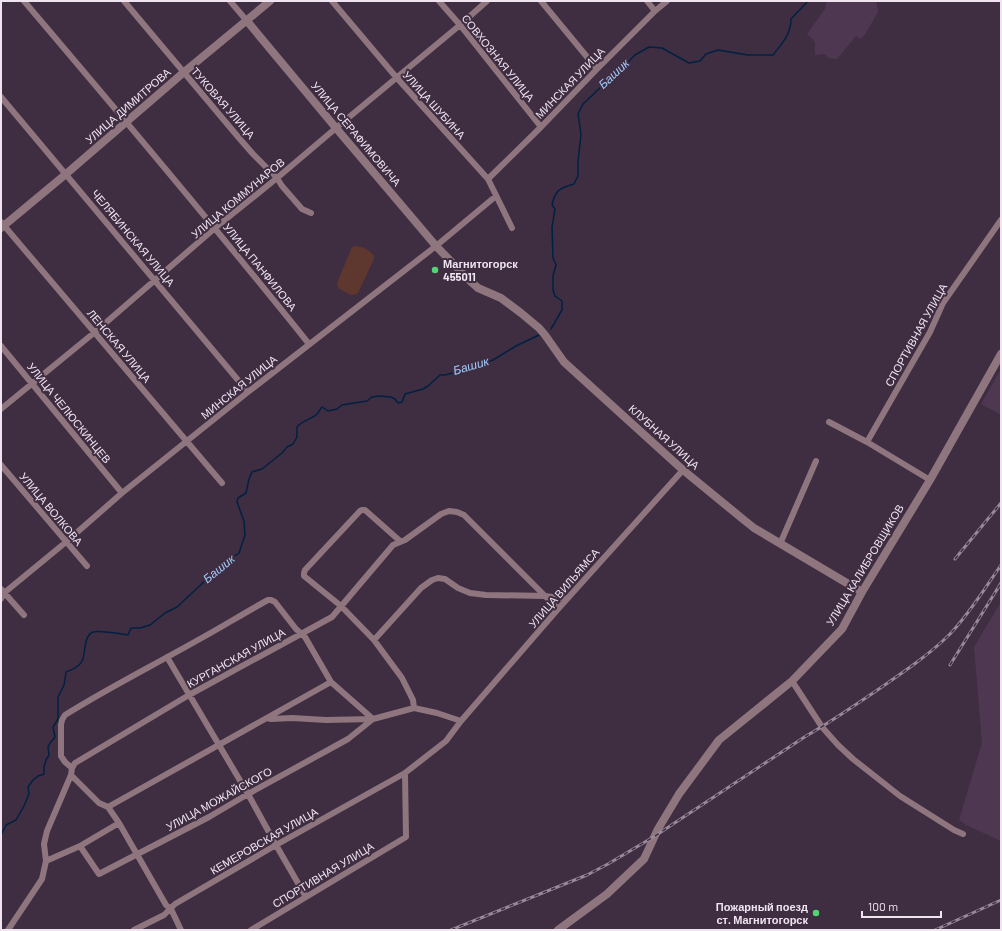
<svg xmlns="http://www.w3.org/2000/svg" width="1002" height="931" viewBox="0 0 1002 931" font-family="Barlow,sans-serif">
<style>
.built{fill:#4e3851}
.pitch{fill:#5e372f}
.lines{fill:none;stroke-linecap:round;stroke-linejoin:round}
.stream{stroke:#012143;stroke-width:1.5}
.minor{stroke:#8f767e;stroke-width:6}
.tertiary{stroke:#8f767e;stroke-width:8}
.rail-casing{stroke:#98899a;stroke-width:3}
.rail{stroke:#3f2d41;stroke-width:1.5;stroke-dasharray:4.5;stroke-linecap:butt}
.poi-dot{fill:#51d674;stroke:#3f2d41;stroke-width:1.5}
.labels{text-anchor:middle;stroke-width:4;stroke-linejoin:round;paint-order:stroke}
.street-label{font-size:11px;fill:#f0e4f1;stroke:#3f2d41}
.poi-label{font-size:11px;font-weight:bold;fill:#f0e4f1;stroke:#3f2d41;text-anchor:start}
.water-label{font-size:12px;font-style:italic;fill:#a1cbfd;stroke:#3f2d41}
</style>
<rect width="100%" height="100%" fill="#3f2d41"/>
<path class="built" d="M 826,1 L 876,1 L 878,12 L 864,36 L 860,39 L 856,36 L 837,59 L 828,58 L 825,54 L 815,55 L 815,42 L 807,34 L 825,9 Z
M 1001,369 L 1001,415 L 981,404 Z
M 1001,602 L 1001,841 L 966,825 L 959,820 L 982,743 L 974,647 Z"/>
<path class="pitch" d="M 355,246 C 362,246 370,250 374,256 L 374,259 L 358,293 C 352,298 345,292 340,289 L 338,288 L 337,283 L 352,247 Z"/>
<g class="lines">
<path class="stream" d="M 551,329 L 562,310 L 562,301 L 555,296 L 553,290 L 553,276 L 556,265 L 553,258 L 552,227 L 555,209 L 552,205 C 555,190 560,188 574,184 L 578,176 L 578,162 L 581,134 L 578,114 L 583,104 L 600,88 L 613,74 L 624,66 L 635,55 L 649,47 L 662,48 L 689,63 L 700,61 L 706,54 L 718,50 L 748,55 L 773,55 C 782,43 791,35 791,19 L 808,1
M 1,835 L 6,825 L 16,820 L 24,806 L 29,794 L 28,787 L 33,780 L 38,776 L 44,774 L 44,767 L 46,760 L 49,755 L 48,747 L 50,743 L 55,737 L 53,727 L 58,719 L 58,697 L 64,685 L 66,672 C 72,670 79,667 82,661 C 86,654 83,636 93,632 C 99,630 121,634 128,635 L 131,628 L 140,628 L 150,625 L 165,613 L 177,607 L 223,564 L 239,553 L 245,535 L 244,521 L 237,502 L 238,498 L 246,493 L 249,479 L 252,472 L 262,469 L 282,453 L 287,447 L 293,444 L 297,437 L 297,427 C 303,420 313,419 318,413 C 319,411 320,409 322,407 L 328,411 L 337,409 L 342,405 L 367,401 L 372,397 L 379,396 L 391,397 L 395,399 L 398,403 L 402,402 L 405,394 L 423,389 L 428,386 L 440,375 L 445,375 L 456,372 L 463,366 L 470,364 L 478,365 L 493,360 L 516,346 L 539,335"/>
<path class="minor" d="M 24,1 C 120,114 216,228 309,344
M 124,1 L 239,138 L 253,154 L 277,178 L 282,186 L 302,209 L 311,213
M 230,1 L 247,21
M 332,1 L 396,77 L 488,179 L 512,228
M 439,1 L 460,25 L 541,127
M 541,1 L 597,69
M 647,1 L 655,11
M 1,97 L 248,392
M 488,179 L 541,127 L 597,69 L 655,11 L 667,1
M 1,222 L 222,483
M 1,346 L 122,493
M 1,409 L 95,332 L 215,228 L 277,178 L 336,128 L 460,25 L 487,1
M 829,422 L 867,442 L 930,480
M 867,442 L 930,332 L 943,303 L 1001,220
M 1,465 L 87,566
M 400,541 L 365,510 L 362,510 L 360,511 L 305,570 L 304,573 L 304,576 L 341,606 L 374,640 L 402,678 L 413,700 L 414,708
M 780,544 L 816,461
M 1,589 L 24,615
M 1,599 L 4,593 L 66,542 L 122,493 L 248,392 L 436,246 L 496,196
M 374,640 L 421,588 L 432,580 L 438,578 L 445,579 L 458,588 L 470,593 L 486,595 L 545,596 L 567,599
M 167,657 L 248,794 L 276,845 L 306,897
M 792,681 L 822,727 L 838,745 L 853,759 L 900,796 L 954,830 L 963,834
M 267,718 L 271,719 L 292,718 L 326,720 L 373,719
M 72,768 L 65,762 L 61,756 L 61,725 L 62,720 L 65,715 C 108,688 154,665 198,640 C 222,627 244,613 268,600 L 271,600 L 275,602 L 296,629 L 305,637 L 331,682 L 373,719
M 71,775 L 99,803 L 108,807 L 119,823 L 166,905 L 171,909 L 181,930
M 108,807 L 331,682
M 80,846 L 119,823
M 46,861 L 80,846 L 99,874 L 209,817 L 248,794 L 348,739 L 373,719 L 414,708 L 437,713 L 461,721
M 8,930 L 42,879 L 46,861 L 44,844 L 47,831 L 71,775 L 72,768 L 75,763 L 189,695 L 332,617 L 393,545 L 405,540 L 441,514 L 449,511 L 457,512 L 464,515 L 558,609
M 134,930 L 164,915 L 175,904 L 276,845 L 405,773 L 446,741 L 461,721 L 558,609 L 683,470
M 251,930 L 406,837 L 405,773"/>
<path class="tertiary" d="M 247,21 L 336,128 L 436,246 L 468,279 L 478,288 L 501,298 L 521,313 L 539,328 L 545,335 L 564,362 L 683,470 L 744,520 L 754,528 L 862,592
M 1,228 L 66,174 L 183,73 L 270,1
M 558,930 L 607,894 L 644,859 L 658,829 L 679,794 L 719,740 L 792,681 L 842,629 L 862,592 L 930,480 L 1001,354"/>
<g class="rail-casing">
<path id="rail" d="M 955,559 L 1001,503
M 950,665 L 1001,583
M 451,930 L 587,875 L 608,864 L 655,836 L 806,736 C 829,723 851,708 873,693 C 899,675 927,657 950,634 C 970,613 985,588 1001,565
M 935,930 L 1001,900"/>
</g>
<use href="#rail" class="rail"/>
</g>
<g class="poi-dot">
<circle cx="435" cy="270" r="4"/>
<circle cx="816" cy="913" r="4"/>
</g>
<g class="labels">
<g class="street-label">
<text transform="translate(498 58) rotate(51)" y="4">СОВХОЗНАЯ УЛИЦА</text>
<text transform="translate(570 83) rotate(-46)" y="4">МИНСКАЯ УЛИЦА</text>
<text transform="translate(223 103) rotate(49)" y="4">ТУКОВАЯ УЛИЦА</text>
<text transform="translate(434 105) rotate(48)" y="4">УЛИЦА ШУБИНА</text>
<text transform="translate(128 106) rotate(-41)" y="4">УЛИЦА ДИМИТРОВА</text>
<text transform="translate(356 134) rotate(50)" y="4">УЛИЦА СЕРАФИМОВИЧА</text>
<text transform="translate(238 198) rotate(-40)" y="4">УЛИЦА КОММУНАРОВ</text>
<text transform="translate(133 238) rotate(50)" y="4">ЧЕЛЯБИНСКАЯ УЛИЦА</text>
<text transform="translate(260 267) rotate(51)" y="4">УЛИЦА ПАНФИЛОВА</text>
<text transform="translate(916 335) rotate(-61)" y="4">СПОРТИВНАЯ УЛИЦА</text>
<text transform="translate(119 346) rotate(50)" y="4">ЛЕНСКАЯ УЛИЦА</text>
<text transform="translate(239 387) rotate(-39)" y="4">МИНСКАЯ УЛИЦА</text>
<text transform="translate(69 413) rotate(51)" y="4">УЛИЦА ЧЕЛЮСКИНЦЕВ</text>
<text transform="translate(664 437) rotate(42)" y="4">КЛУБНАЯ УЛИЦА</text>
<text transform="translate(51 509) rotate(50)" y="4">УЛИЦА ВОЛКОВА</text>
<text transform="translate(865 565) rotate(-59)" y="4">УЛИЦА КАЛИБРОВЩИКОВ</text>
<text transform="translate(564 588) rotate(-49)" y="4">УЛИЦА ВИЛЬЯМСА</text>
<text transform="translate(236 658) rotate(-29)" y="4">КУРГАНСКАЯ УЛИЦА</text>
<text transform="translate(219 799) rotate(-29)" y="4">УЛИЦА МОЖАЙСКОГО</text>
<text transform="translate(264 841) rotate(-30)" y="4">КЕМЕРОВСКАЯ УЛИЦА</text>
<text transform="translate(323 875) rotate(-31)" y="4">СПОРТИВНАЯ УЛИЦА</text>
</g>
<g class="poi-label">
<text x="443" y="268">Магнитогорск<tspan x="443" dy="13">455011</tspan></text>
<text x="808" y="911" text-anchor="end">Пожарный поезд<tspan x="808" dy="13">ст. Магнитогорск</tspan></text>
</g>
<g class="water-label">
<text transform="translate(614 74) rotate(-43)" y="4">Башик</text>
<text transform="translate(471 366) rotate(-16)" y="4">Башик</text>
<text transform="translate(219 569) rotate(-39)" y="4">Башик</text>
</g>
</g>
<rect width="1002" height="931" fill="none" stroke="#f0e4f1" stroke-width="4"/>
<path d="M862 911v6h79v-6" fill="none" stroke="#f0e4f1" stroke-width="2"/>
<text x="868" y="911" font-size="12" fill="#f0e4f1" stroke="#3f2d41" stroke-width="3" paint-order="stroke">100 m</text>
</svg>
